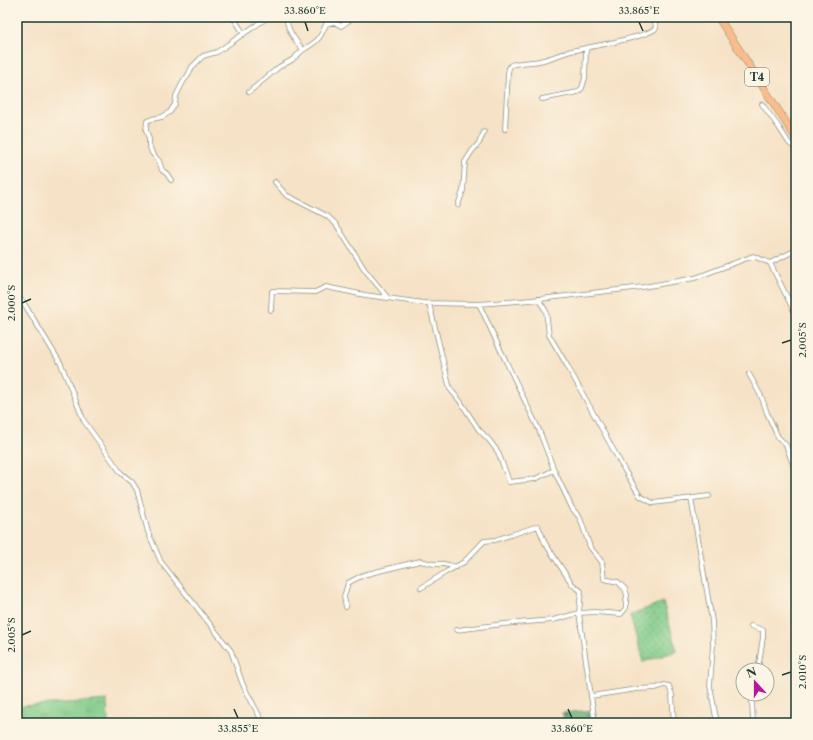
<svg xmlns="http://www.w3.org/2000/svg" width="813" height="740" viewBox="0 0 813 740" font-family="'Libre Caslon Text',serif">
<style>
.grass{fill:url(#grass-dots);stroke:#50845e}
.forest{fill:url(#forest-firs);stroke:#447654}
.park{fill:url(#park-tufts);stroke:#50845e}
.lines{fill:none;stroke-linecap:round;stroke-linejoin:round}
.minor-casing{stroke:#8a907d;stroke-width:5.5}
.trunk-casing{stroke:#8a907d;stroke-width:8}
.minor{stroke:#fff;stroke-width:4}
.trunk{stroke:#f9bc8a;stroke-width:7}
.ticks{fill:none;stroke:#1f3d34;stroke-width:1.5}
.labels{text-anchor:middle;stroke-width:3.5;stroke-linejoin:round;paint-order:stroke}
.shield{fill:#fcf5e5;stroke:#617469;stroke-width:1}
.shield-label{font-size:11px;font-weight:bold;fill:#1f3d34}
.neatline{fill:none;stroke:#1f3d34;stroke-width:1.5}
.ticks-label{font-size:10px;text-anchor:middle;fill:#1f3d34}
</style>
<defs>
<pattern id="grass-dots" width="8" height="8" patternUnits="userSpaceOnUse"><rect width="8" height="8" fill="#80cb88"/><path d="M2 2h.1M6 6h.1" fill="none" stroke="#68a670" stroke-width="1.8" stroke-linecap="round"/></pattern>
<pattern id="forest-firs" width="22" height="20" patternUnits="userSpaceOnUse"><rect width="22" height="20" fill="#68af74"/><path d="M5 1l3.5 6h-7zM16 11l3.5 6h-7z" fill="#559060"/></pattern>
<pattern id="park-tufts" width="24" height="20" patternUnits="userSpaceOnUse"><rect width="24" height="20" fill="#80cb88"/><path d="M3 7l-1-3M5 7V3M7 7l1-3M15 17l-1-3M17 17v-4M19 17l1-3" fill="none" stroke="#68a670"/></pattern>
</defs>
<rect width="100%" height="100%" fill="#fcf5e5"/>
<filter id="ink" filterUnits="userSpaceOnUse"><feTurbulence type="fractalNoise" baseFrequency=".025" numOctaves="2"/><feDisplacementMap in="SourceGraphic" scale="8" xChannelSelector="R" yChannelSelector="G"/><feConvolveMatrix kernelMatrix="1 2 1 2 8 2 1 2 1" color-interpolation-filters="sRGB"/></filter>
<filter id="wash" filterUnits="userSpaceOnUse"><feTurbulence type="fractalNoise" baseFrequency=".012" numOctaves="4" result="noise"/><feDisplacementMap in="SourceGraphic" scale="16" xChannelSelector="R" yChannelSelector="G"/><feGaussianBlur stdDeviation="0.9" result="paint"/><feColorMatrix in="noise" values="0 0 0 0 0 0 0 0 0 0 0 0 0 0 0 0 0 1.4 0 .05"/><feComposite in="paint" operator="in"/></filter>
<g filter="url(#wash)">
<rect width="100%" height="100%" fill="#f6e2c6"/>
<path class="grass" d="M 663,602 L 677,651 L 643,662 L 630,615 Z"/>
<path class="forest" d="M 593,710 L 595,723 L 566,723 L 562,713 Z"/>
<path class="park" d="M 107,700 L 108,723 L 21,723 L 22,706 Z"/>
</g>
<g filter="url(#ink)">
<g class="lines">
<g class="minor-casing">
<path id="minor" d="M 233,17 L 244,34
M 286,17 C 288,32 294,38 303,50 C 318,41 320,39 326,24 L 334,22 L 341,26 L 354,17
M 249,92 L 279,67 L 292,60 L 303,50
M 542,99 L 578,92 L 582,88 L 585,78 L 586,48
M 762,104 L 778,126 L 789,143 L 796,149
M 505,129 L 508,73 L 509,68 L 511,65 C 520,62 530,63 539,61 C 550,59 560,54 571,51 C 585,48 649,37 656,28 L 654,17
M 171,180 L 167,174 L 162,170 L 159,161 L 152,153 L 149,145 L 149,139 L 146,130 L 147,121 L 152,119 L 162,117 L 170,112 L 175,104 L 176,96 L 184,80 L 187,77 L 192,67 L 203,56 L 217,52 L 268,17
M 275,182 L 286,195 L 327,216 L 336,224 L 365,270 L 388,298
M 458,205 L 463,191 L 465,162 L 472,151 L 479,143 L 484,132
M 770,263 L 796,315
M 17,294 L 25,305 L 61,364 L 84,421 L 121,473 L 132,482 L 137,490 L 148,532 L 161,562 L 231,651 L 243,685 L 261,719 L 264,723
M 538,299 L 546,311 L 549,335 L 568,367 L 625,471 L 640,496 L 653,503 L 709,496
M 429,303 L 450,389 L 460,401 L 479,430 L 489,440 L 498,452 L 506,473 L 509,482 L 535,479 L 554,470 L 539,430 L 500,349 L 479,304
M 271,310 L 272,291 L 315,292 L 326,287 L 365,295 L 424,303 L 479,304 L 531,300 L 643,287 L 695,278 L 753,256 L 770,263 L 796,250
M 749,374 L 762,398 L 767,413 L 778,437 L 786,445 L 796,473
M 691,498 L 712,621 L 713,645 L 710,686 L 717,723
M 421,588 L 446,572 L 464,562 L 484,541 L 495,540 L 538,526 L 545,543 L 572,584 L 581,591 L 579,613 L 591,696
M 346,607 L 344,597 L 348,583 L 363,575 L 420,561 L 434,564 L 444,564 L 456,567
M 751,626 L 763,630 L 763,637 L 758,670
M 457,630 L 503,624 L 553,620 L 579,613 L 595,612 L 621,614 L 626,608 L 626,601 L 627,595 L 625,589 L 618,582 L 604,579 L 602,562 L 590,547 L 580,518 L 572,508 L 554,470
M 595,723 L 591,696 L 637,689 L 656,688 L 664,685 L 669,686 L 672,695 L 674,723
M 753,723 L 752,702 L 753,694
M 782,723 L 796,719"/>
</g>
<g class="trunk-casing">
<path id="trunk" d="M 718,17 L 796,138"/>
</g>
<use href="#minor" class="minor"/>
<use href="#trunk" class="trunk"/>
</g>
</g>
<path class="ticks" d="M 305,22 L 308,31M 639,22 L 643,31M 22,303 L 31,299M 782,343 L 791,340M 22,635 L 31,631M 782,675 L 791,672M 234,709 L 238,718M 568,709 L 572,718"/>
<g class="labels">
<rect class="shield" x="745" y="68" width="24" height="18" rx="3"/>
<g class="shield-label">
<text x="757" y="81">T4</text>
</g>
</g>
<rect width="813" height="740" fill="none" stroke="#fcf5e5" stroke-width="44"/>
<g transform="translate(755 682) rotate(339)"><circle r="19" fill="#fcf5e5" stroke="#a4ab9e"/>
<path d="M0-3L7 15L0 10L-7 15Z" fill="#b5179e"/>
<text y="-6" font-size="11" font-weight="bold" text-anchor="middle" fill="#1f3d34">N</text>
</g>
<rect x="22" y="22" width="769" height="696" class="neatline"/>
<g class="ticks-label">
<text x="305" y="14">33.860°E</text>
<text x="639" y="14">33.865°E</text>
<text transform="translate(11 303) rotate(-90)" y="4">2.000°S</text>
<text transform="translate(802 340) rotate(-90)" y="4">2.005°S</text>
<text transform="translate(11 635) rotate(-90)" y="4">2.005°S</text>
<text transform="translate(802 672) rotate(-90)" y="4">2.010°S</text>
<text x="238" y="732">33.855°E</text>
<text x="572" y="732">33.860°E</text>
</g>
</svg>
